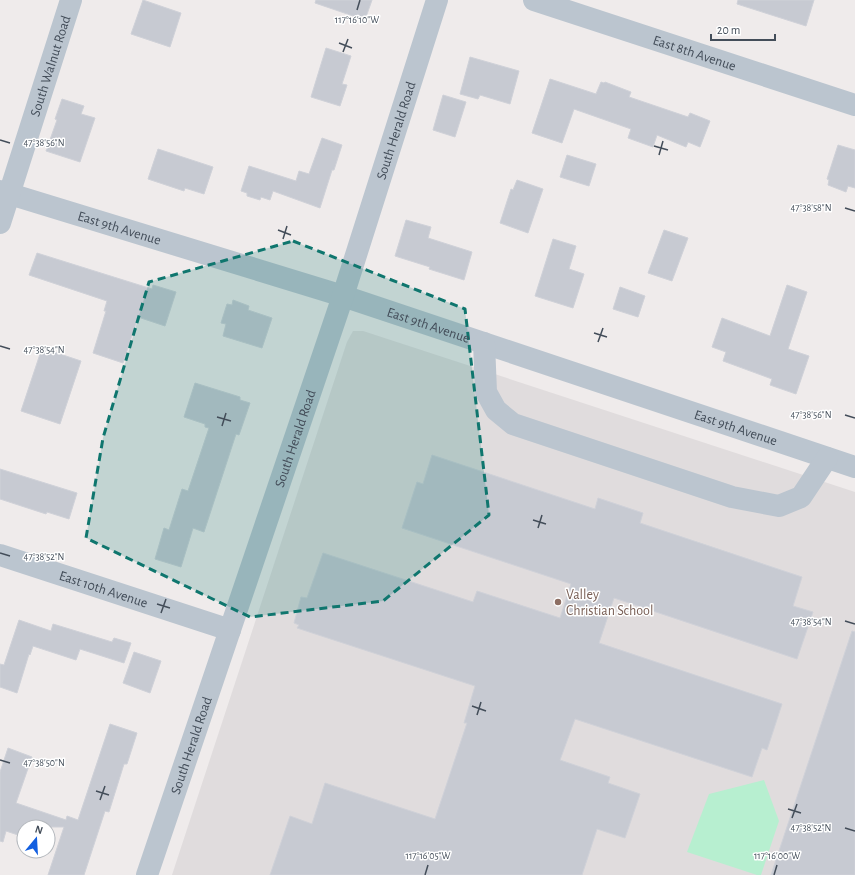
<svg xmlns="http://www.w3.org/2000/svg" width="855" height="875" viewBox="0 0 855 875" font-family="'Alegreya Sans',sans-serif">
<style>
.education{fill:#e0dcdd}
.green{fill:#b7efd0}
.building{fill:#c7cad2;stroke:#cfd1d8}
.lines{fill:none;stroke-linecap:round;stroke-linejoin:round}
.minor{stroke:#bbc5cf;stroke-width:22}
.marked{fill:#0f766e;fill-opacity:0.2;stroke:#0f766e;stroke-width:3;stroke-dasharray:8 5;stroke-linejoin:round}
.ticks{fill:none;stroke:#434d59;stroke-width:1.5}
.education-dot{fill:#8d6e63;stroke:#fff;stroke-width:1.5}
.labels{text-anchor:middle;stroke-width:3;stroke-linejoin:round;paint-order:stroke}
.street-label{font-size:14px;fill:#434d59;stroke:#fff}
.education-label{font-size:14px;fill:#785e54;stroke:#fff;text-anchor:start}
.ticks-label{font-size:10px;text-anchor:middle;fill:#434d59;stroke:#fff;stroke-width:3;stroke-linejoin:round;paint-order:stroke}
</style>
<rect width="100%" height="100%" fill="#efebeb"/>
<path class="education" d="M 353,331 L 363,331 L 855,492 L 855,875 L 172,875 L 347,342 Z"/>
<path class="green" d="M 764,780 L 779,821 L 761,875 L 757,875 L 687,852 L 709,794 Z"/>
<path class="building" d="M 143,0 L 181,13 L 170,47 L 131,34 Z
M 316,0 L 372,0 L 365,20 L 315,3 Z
M 738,0 L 814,0 L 806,26 L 737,4 Z
M 326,48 L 351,56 L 342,84 L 347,85 L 340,106 L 311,97 Z
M 470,57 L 519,71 L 510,104 L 480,95 L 478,99 L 460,94 Z
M 550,79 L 596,94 L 601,82 L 604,83 L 605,82 L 631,92 L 629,97 L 688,117 L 690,113 L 710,121 L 700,147 L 688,142 L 686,147 L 657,135 L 653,147 L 628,138 L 631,129 L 574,109 L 562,143 L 532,133 Z
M 443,95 L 466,102 L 455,137 L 433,130 Z
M 62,99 L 84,106 L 81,114 L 95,118 L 80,162 L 46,151 L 57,120 L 55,119 Z
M 322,138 L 342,145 L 334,170 L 332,170 L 320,208 L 273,191 L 270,200 L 261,197 L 260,200 L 247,196 L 247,193 L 241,191 L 249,166 L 296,181 L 299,171 L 309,174 Z
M 838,145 L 855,150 L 855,188 L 848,186 L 846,192 L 828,185 L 829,180 L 827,179 Z
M 158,149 L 213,167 L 204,194 L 185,188 L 184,191 L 148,179 Z
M 567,155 L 596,164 L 589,186 L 560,177 Z
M 517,180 L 543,189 L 528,233 L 500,223 L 511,189 L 513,190 Z
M 406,220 L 431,227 L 428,238 L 472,252 L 464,280 L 429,269 L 430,267 L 395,256 Z
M 664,230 L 688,238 L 672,281 L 648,273 Z
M 553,239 L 576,246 L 569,269 L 584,274 L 573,308 L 535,296 Z
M 37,253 L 152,289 L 153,285 L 176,292 L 165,326 L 138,317 L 123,363 L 93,353 L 106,311 L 104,311 L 107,301 L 29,275 Z
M 787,285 L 807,292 L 788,349 L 809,356 L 796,394 L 770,385 L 772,379 L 723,361 L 726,352 L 712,347 L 722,318 L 770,336 Z
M 620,287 L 645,296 L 638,317 L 613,309 Z
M 233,300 L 249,306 L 248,310 L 272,318 L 262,348 L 223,336 L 226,324 L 221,323 L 227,304 L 232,305 Z
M 42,348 L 81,361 L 60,424 L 21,411 Z
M 195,383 L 240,397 L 240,400 L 250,403 L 239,435 L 236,434 L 204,532 L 193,528 L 181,567 L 155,559 L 164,528 L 169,530 L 182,489 L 188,491 L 209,428 L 205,427 L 205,424 L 184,417 Z
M 432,455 L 595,509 L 598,498 L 643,513 L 640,523 L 802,577 L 793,606 L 813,612 L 797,659 L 614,598 L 599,643 L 782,704 L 767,750 L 762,748 L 752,777 L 575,719 L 560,760 L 610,777 L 608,783 L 640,794 L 625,838 L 597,829 L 582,875 L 270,875 L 290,816 L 312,824 L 325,783 L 435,819 L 467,723 L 464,723 L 475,686 L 297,628 L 299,625 L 294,623 L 301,597 L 307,598 L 323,553 L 473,602 L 477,591 L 560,618 L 571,584 L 402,528 L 417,482 L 423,484 Z
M 0,469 L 77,493 L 69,519 L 47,512 L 46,514 L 0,499 Z
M 19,620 L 51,631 L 53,624 L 112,642 L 114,638 L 131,643 L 124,663 L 80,649 L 76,660 L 33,646 L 30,655 L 29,654 L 17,693 L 0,687 L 0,664 L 4,665 Z
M 852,631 L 855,632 L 855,875 L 771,875 Z
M 134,652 L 161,661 L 150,693 L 123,683 Z
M 110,724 L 137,733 L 127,764 L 124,764 L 109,812 L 105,811 L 84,875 L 48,875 L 64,827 L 24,827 L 24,837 L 6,831 L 3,842 L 0,841 L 0,772 L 8,748 L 32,757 L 16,803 L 66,820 L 67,816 L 78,820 Z"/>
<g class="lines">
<g class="minor">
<path id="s1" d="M 534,0 L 855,105"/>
<path id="s2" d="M 0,191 L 343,296 L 855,467"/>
<path id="s3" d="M 0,223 L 71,0"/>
<path d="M 484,343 L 486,392 L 496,410 L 513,424 L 732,497 L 779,506 L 801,497 L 827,458"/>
<path id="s4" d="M 0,555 L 230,630"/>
<path id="s5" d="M 147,875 L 343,296 L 437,0"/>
</g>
</g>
<path class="marked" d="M 293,241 L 465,309 L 489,515 L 383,601 L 250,617 L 86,538 L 103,438 L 149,282 Z"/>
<path class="ticks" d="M 357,10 L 360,0M 339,43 L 352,48M 343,52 L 348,39M 0,140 L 10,143M 654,146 L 668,150M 659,155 L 663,141M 845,208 L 855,211M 278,230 L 291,235M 283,239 L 287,226M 594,333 L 607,337M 598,342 L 603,328M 0,346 L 10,349M 845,415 L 855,418M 217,417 L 231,421M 222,426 L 226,413M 533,520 L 546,524M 538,528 L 542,515M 0,553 L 10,556M 157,604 L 170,608M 161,613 L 166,599M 845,621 L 855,624M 472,706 L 486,711M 477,715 L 481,702M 0,760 L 10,763M 96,791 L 109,795M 100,800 L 105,786M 788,809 L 801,813M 792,818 L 797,804M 845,828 L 855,831M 425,875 L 428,865M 774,875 L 777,865"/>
<circle class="education-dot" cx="558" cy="602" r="4"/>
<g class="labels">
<g class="street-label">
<text dy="5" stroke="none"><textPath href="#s1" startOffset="169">East 8th Avenue</textPath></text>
<text dy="5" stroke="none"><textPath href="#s3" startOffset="165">South Walnut Road</textPath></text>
<text dy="5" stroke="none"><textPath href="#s5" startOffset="785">South Herald Road</textPath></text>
<text dy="5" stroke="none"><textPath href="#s2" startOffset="125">East 9th Avenue</textPath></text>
<text dy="5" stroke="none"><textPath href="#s2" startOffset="449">East 9th Avenue</textPath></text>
<text dy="5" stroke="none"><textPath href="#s2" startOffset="773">East 9th Avenue</textPath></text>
<text dy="5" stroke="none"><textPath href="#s5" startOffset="461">South Herald Road</textPath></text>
<text dy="5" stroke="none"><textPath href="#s4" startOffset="109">East 10th Avenue</textPath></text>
<text dy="5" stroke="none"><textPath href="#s5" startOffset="137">South Herald Road</textPath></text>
</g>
<g class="education-label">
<text x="566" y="599">Valley<tspan x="566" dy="16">Christian School</tspan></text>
</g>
</g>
<g class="ticks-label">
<text x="357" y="23">117°16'10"W</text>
<text x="44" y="146">47°38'56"N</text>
<text x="811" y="211">47°38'58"N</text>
<text x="44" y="353">47°38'54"N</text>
<text x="811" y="418">47°38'56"N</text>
<text x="44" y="560">47°38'52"N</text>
<text x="811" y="625">47°38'54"N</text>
<text x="44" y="766">47°38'50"N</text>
<text x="811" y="831">47°38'52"N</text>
<text x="428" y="859">117°16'05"W</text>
<text x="777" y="859">117°16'00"W</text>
</g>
<g transform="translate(36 839) rotate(18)"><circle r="19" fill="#ffffff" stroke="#b4b8bd"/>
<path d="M0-3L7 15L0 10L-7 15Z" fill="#135fe0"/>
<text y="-6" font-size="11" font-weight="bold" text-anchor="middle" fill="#434d59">N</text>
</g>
<path d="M711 34v6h64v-6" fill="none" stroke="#434d59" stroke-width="2"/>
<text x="717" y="34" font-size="12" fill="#434d59" stroke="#ffffff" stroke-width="3" paint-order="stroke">20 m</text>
</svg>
